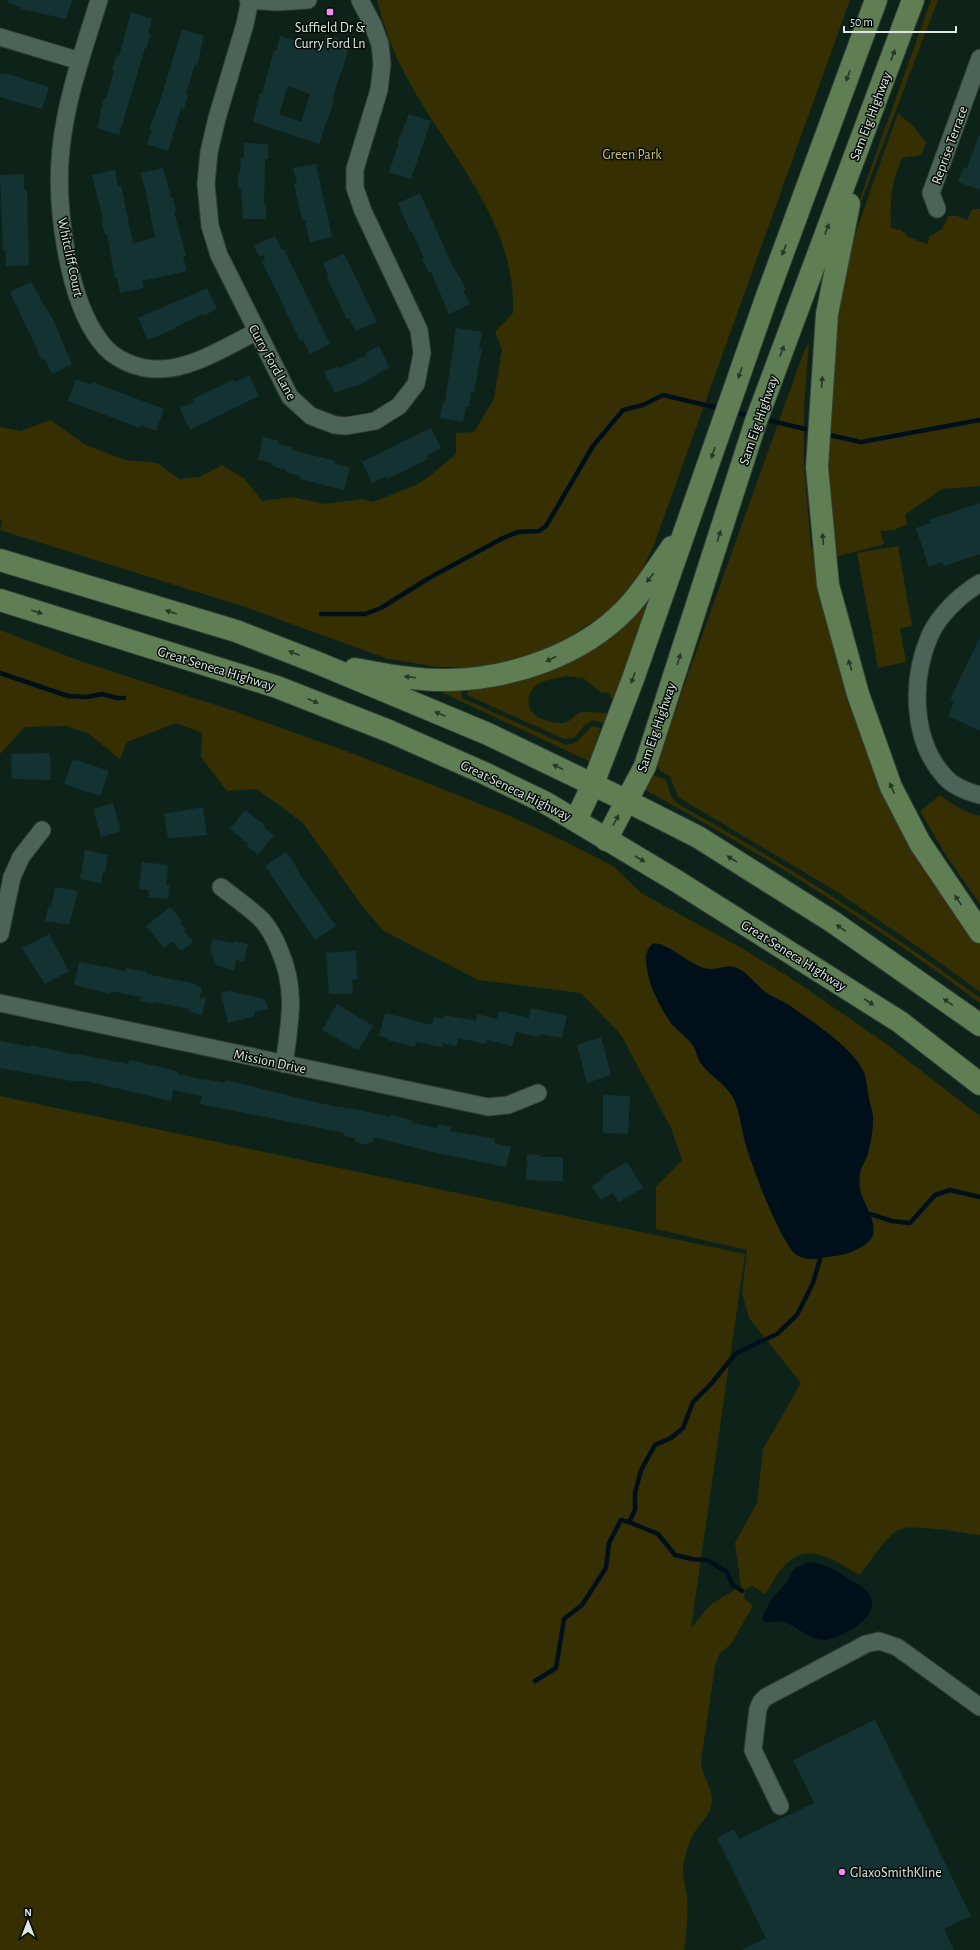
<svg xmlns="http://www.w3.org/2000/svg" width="980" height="1950" viewBox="0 0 980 1950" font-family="'Alegreya Sans',sans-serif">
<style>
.green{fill:#362f02;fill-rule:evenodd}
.water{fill:#00101a}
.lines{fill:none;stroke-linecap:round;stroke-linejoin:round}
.stream{stroke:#00101a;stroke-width:4.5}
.building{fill:#153233;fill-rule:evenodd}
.minor-casing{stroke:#313d36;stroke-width:19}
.major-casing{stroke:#313d36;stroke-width:24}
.minor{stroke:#4b6358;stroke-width:17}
.major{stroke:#5f7e54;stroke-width:22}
.oneway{fill:#283826}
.poi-dot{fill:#f489f0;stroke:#030a07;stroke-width:1.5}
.labels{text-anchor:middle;stroke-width:3;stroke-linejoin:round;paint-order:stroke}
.poi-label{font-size:14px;fill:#ddeae4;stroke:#030a07}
.street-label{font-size:14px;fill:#ddeae4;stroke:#030a07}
.park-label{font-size:14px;fill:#d4c364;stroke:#030a07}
</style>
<rect width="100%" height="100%" fill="#0d231a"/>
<path class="green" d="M 377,0 L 850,0 L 655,542 L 638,579 L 628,591 L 606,612 L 564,641 L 536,654 L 507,662 L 474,667 L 439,667 L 388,659 L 245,607 L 0,530 L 2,521 L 0,520 L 0,427 L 21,431 L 50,420 L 86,445 L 125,460 L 157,463 L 179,479 L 200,477 L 222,465 L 245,479 L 262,501 L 292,497 L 325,504 L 362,499 L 373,502 L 416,485 L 427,478 L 456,454 L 456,433 L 474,432 L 494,399 L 502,349 L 495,332 L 513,313 C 517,221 446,152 406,76 C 393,52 384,27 377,0 Z
M 931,0 L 938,0 L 861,202 L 859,201 Z
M 898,113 L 915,128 L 926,143 L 921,155 L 902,158 C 891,183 890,201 891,228 L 901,230 L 908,237 L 927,244 L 930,236 L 942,229 L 948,216 L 957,216 L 967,220 L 972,209 L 980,209 L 980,486 L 942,489 L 906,514 L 905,517 L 907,521 L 907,524 L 894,530 L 881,531 L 880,532 L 884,542 L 882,545 L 834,557 L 825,468 L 836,314 L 853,240 Z
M 809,342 L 804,406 L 804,464 L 811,549 L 814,549 L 824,609 L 834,651 L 851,706 L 980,940 L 980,992 L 917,946 L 834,890 L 678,797 L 670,776 L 660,771 L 657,766 L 675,711 L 803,354 Z
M 898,546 L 912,626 L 900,628 L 906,662 L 878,668 L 872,634 L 880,632 L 872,633 L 857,553 Z
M 649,602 L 608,724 L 593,720 L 584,726 L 574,738 L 564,739 L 467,695 L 468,690 L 511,683 L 554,669 L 567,663 L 626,623 ZM 566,676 L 583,678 L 600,692 L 609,693 L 613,701 L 608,713 C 600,713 591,711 583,712 C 573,713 573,724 559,723 C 544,721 525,716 529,697 C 530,692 534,686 540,683 C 548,679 557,678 566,676 Z
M 0,630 L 80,661 L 234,711 L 354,754 L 510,816 L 566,842 L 613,866 L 641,893 L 743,949 L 789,977 L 881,1040 L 980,1116 L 980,1535 C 962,1533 917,1524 901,1529 C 887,1534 869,1563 860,1575 C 836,1562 808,1539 784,1566 C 777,1574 771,1585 765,1594 L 752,1586 L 745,1590 L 744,1598 L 753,1606 L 731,1644 L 720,1653 L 715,1666 L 701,1761 C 701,1775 711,1785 712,1799 C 712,1814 701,1822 694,1833 C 688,1844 684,1859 683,1871 C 683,1879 686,1887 687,1895 C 688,1914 687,1932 684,1950 L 0,1950 L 0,1096 L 745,1254 L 691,1628 L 710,1605 L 741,1586 L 735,1543 L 757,1503 L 763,1449 L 801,1383 L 749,1318 L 742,1293 L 747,1250 L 656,1229 L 656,1187 L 682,1160 L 671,1128 L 621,1035 L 581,993 L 478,980 L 384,931 L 365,910 L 303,823 L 257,789 L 227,791 L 201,757 L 202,733 L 176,723 L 127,742 L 120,759 L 89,734 L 66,726 L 25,727 L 0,754 ZM 661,944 L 677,955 L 701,967 L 713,970 L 729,966 L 745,973 L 767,994 L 788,1004 L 806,1018 L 869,1099 L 873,1117 L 867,1155 L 860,1172 L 860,1190 L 870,1214 L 874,1234 L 870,1241 L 860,1248 L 846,1254 L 830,1256 L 769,1206 L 744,1140 L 741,1121 L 734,1098 L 724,1085 L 700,1063 L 693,1045 L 672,1024 L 660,1005 L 654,991 L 645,957 L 648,948 Z
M 461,690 L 462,698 L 566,745 L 577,742 L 592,726 L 601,728 L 595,744 L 600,746 L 591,762 L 439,691 Z
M 653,775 L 666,780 L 671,796 L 678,804 C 783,862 883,927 980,998 L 980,1003 C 874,924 763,854 647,791 L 646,787 Z
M 940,795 C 953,805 964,812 980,816 L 980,904 L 947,857 L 920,811 Z"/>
<path class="water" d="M 653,943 C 670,944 686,962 703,968 C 715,972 726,963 737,968 C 749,973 756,986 767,993 C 774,998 783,1001 790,1006 C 811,1020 854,1049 864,1072 C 867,1080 867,1090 869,1098 C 870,1105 873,1112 873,1119 C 873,1131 871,1143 868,1154 C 866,1161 860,1167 860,1174 C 859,1179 859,1186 860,1191 C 865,1210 886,1230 863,1246 C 855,1251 845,1255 835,1256 C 822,1257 809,1263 797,1255 C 781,1245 750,1162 745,1141 C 741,1127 740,1112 734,1099 C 726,1083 706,1074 699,1060 C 697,1055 696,1049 692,1044 C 687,1036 677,1031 671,1023 C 658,1005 635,961 653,943 Z
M 808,1562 C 823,1563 832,1568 844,1576 C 852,1581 864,1586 869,1594 C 883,1615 847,1634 830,1639 C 811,1644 800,1626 783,1622 C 776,1620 771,1622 765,1623 L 762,1618 L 770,1601 L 787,1582 L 794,1569 Z"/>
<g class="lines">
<path class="stream" d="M 733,412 L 752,416
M 763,419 L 814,431
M 825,434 L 861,442 L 980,420
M 321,614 L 365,614 L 381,608 L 429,578 L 503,538 L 518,532 L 539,531 L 546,526 L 593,446 L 623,410 L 643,405 L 663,395 L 722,409
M 0,673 L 68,696 L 87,697 L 102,694 L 117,698 L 124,698
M 870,1214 L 892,1221 L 910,1223 L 935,1195 L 950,1190 L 980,1197
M 629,1522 L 658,1534 L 675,1555 L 692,1559 L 707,1560 L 727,1572 L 732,1584 L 742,1591
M 535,1681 L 556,1668 L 564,1619 L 582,1605 L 606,1568 L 609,1543 L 621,1520 L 629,1522 L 635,1510 L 635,1493 L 641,1470 L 655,1445 L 671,1438 L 683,1428 L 693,1402 L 711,1384 L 736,1353 L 777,1334 L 797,1315 L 813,1283 L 820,1259"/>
</g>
<path class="building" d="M 8,0 L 72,0 L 66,19 L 21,9 L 21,7 L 8,3 Z
M 131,12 L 152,19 L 148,34 L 151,34 L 146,49 L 145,48 L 119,135 L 97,128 L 101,114 L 100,113 L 104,99 L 106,99 L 114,71 L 112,70 L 117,55 L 119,56 Z
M 182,29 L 204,36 L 197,65 L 195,65 L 186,93 L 188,94 L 184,109 L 181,108 L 168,151 L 147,144 L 152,130 L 149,129 L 160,101 Z
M 326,35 L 350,42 L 342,72 L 341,71 L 332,100 L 334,101 L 319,144 L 253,122 L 260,93 L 262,94 L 274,50 L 276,51 L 280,36 L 322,49 ZM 288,86 L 310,94 L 301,122 L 279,114 Z
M 5,73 L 49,87 L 42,109 L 0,97 L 0,74 L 4,75 Z
M 409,114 L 431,121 L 411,179 L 389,172 L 399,143 L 397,143 Z
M 979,135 L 980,136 L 980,190 L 958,182 L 964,167 L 967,168 Z
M 244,143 L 268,144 L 268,159 L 265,159 L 264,204 L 266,204 L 266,219 L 243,219 L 241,189 L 238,188 L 238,173 L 240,173 L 241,158 L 244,158 Z
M 316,164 L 332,237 L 310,242 L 305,222 L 308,220 L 302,220 L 294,184 L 297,184 L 293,168 Z
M 163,168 L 171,198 L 173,197 L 176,211 L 174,212 L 186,256 L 183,256 L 187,271 L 142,281 L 144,288 L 120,293 L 117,278 L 115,278 L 107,234 L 105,235 L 101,220 L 103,219 L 92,175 L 115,170 L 118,186 L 121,185 L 133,244 L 155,237 L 145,188 L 140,173 Z
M 24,174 L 24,190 L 27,190 L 29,265 L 6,266 L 6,251 L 3,251 L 0,175 Z
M 420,193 L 451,263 L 466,289 L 463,290 L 470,304 L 449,314 L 431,272 L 429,273 L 422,259 L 424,258 L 412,232 L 410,232 L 398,203 Z
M 275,236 L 282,250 L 284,249 L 330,344 L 310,354 L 303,340 L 300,341 L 262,261 L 265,259 L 264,255 L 259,256 L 254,246 Z
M 344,254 L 377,322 L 356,331 L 349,318 L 347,319 L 327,278 L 329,277 L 323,263 Z
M 31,282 L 54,322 L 72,364 L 52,374 L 45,359 L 42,360 L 10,292 Z
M 207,288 L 217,309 L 203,316 L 203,314 L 175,327 L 176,328 L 148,340 L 138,318 Z
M 456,328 L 482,332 L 479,348 L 482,348 L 474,393 L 471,392 L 469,407 L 466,407 L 463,422 L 440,418 L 443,403 L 445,403 Z
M 379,346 L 389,367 L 363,383 L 335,393 L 324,372 L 338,366 L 339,368 L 367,355 L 366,353 Z
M 249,375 L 259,396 L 190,430 L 180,408 L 194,402 L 193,399 L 233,380 L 235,382 Z
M 76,379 L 91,385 L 92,382 L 164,409 L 156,431 L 141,425 L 140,428 L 68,401 Z
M 431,428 L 441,448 L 427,455 L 428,459 L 387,479 L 386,476 L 372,483 L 362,462 Z
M 263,437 L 278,441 L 278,444 L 292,447 L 292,450 L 335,461 L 335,464 L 350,467 L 344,490 L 300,479 L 300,476 L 286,472 L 287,470 L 272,466 L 273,463 L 258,460 Z
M 980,503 L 980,554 L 944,566 L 942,562 L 929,567 L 916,528 L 931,523 L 929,520 Z
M 980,637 L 980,731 L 948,716 L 954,702 L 950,700 Z
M 50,753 L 51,780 L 12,779 L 11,754 Z
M 73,759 L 109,771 L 100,796 L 64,784 Z
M 113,803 L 121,831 L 101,837 L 93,809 Z
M 203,807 L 207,835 L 168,838 L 164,814 Z
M 245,810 L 265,825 L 264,827 L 274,835 L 258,855 L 246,845 L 248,844 L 230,829 Z
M 85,850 L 108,855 L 105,872 L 103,872 L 101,883 L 80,879 Z
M 286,852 L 300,872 L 299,873 L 336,926 L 315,940 L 265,866 Z
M 142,862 L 168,865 L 166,885 L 170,885 L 168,899 L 149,897 L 149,890 L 139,889 Z
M 55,887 L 78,891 L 69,925 L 45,921 L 48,907 L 51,908 Z
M 170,907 L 182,921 L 180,922 L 186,929 L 184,931 L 193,942 L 181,951 L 172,941 L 164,948 L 146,926 Z
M 49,934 L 69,971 L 45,984 L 22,948 Z
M 213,939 L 234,943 L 234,941 L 248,944 L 244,962 L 236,960 L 234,970 L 216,965 L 210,949 Z
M 356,951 L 357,979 L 352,980 L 353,994 L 329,994 L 326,953 Z
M 79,962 L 126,971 L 126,968 L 147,972 L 147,974 L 196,984 L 196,986 L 202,988 L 199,999 L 206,997 L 202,1015 L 189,1012 L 190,1009 L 154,1002 L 153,1004 L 140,1001 L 141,997 L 111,991 L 111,994 L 74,985 Z
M 230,991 L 265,999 L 268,1009 L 254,1012 L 255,1016 L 228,1023 L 221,993 Z
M 337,1004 L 373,1026 L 358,1050 L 322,1030 Z
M 531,1008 L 567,1016 L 562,1038 L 540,1034 L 540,1037 L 516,1032 L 512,1046 L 487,1040 L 486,1044 L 458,1038 L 457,1046 L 442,1043 L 442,1047 L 416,1042 L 415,1047 L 387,1040 L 388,1038 L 379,1036 L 385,1013 L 432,1025 L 434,1017 L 443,1019 L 444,1015 L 476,1021 L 477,1014 L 497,1019 L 499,1011 L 529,1018 Z
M 601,1037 L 611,1075 L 587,1083 L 577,1045 Z
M 0,1041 L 31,1047 L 31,1045 L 76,1055 L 76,1054 L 128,1064 L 129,1060 L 169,1069 L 178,1072 L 178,1074 L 205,1080 L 206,1079 L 225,1083 L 226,1080 L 318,1103 L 351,1109 L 351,1108 L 390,1117 L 391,1115 L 412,1120 L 412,1123 L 437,1128 L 438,1124 L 451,1127 L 450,1131 L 495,1139 L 494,1143 L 511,1147 L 506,1167 L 432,1152 L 374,1137 L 372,1143 L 369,1142 L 368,1145 L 355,1142 L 355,1138 L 344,1136 L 345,1133 L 200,1104 L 202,1096 L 173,1090 L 171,1101 L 86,1081 L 72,1081 L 0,1068 Z
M 603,1095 L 630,1096 L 628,1134 L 603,1133 Z
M 527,1154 L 541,1155 L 541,1157 L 563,1157 L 563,1181 L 526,1180 Z
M 627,1162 L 643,1188 L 618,1202 L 613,1193 L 601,1200 L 592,1186 L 604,1178 L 603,1176 Z
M 875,1720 L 971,1916 L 944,1929 L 954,1950 L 742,1950 L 766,1938 L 717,1838 L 734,1829 L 739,1839 L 814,1803 L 793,1760 Z"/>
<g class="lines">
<g class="minor-casing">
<path id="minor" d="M 99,0 C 84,49 66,98 61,149 C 55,203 67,298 100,341 C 113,360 139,370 161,369 C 194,368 227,346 256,332
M 248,0 L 277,2 L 308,0
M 250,0 L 245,24 L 217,118 L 209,152 L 206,184 L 210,226 L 219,255 L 290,397 L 311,416 L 335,425 L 346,426 L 375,421 L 399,406 L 416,384 L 422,353 L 419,330 L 363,211 L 355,188 L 355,169 L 379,90 L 382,64 L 380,44 L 373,25 L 360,0
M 0,37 L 80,61
M 937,209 L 931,193 L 980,58
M 980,583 C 960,595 940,614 930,635 C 911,679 911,740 945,777 C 954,787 968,792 980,795
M 221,887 C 235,898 250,908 262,920 C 270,929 275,939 279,949 C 297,989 290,1022 284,1064
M 0,934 L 12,877 L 21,857 L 42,830
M 0,1003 L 488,1107 L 508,1105 L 538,1093
M 780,1806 L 753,1750 L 758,1709 L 761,1702 L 766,1697 L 866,1644 L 879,1641 L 897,1647 L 980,1707"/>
</g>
<g class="major-casing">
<path id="major" d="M 849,204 L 827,314 L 817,467 L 828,585 L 858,694 L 891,787 L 920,843 L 980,932
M 0,560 L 236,631 L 318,663 L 488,734 L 627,801 L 698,837 L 833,922 L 980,1025
M 0,600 L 277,687 L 389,731 L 484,773 L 546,803 L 675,880 L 900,1022 L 980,1084
M 355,669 C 386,675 419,681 451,680 C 513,678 581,655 625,610 C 642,593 658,567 672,547
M 576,820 L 593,784 L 633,679 L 767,296 L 876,0
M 606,840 L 645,766 L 756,421 L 913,0"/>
</g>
<use href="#minor" class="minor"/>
<use href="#major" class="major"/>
</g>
<defs><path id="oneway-solid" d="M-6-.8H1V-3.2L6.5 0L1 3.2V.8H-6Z"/></defs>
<g class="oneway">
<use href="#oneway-solid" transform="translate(893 55) rotate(-70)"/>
<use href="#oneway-solid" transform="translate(848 76) rotate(110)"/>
<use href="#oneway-solid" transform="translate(827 229) rotate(-69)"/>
<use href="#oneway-solid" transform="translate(784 250) rotate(110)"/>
<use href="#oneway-solid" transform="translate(782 351) rotate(-69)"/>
<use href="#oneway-solid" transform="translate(740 373) rotate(109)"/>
<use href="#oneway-solid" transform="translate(822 382) rotate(-86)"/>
<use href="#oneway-solid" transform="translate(713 453) rotate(109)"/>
<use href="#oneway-solid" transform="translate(719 536) rotate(-72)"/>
<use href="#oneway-solid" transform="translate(823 539) rotate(-95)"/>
<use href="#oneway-solid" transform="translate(650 578) rotate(128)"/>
<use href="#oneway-solid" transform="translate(37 612) rotate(17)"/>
<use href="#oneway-solid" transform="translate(171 612) rotate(-163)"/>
<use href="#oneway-solid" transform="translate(294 653) rotate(-159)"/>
<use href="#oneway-solid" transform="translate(551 659) rotate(153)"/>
<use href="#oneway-solid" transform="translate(679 659) rotate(-72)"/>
<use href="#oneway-solid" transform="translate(850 665) rotate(-106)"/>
<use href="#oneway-solid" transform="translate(410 677) rotate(-173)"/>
<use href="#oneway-solid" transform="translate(633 678) rotate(110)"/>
<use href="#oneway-solid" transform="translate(313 701) rotate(22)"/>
<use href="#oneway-solid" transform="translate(440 714) rotate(-157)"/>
<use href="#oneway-solid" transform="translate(558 767) rotate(-154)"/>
<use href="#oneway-solid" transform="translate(892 788) rotate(-114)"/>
<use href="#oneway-solid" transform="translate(616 820) rotate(-62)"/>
<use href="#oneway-solid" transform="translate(640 859) rotate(30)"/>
<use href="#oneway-solid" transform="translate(732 859) rotate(-148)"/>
<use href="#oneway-solid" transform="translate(958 900) rotate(-124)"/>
<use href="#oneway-solid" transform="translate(841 928) rotate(-145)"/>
<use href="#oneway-solid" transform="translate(869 1002) rotate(33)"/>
<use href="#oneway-solid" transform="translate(948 1002) rotate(-145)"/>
</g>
<g class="poi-dot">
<rect x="326" y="8" width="8" height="8" rx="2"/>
<circle cx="842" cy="1872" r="4"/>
</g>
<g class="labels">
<g class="poi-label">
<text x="330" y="32">Suffield Dr &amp;<tspan x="330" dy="16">Curry Ford Ln</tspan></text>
<text x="850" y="1877" text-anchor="start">GlaxoSmithKline</text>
</g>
<g class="street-label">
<text transform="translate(870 116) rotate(-69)" y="5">Sam Eig Highway</text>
<text transform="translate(949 145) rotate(-70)" y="5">Reprise Terrace</text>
<text transform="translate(71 257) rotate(78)" y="5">Whitcliff Court</text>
<text transform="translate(273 362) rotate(61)" y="5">Curry Ford Lane</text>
<text transform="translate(758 420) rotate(-71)" y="5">Sam Eig Highway</text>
<text transform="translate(216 668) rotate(17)" y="5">Great Seneca Highway</text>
<text transform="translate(656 727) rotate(-71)" y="5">Sam Eig Highway</text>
<text transform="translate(516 790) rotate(26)" y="5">Great Seneca Highway</text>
<text transform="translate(794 955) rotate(32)" y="5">Great Seneca Highway</text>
<text transform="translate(270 1061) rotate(12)" y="5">Mission Drive</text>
</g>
<g class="park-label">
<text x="632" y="159">Green Park</text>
</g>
</g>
<g transform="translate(28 1922)" stroke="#030a07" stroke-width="3" paint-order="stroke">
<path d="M0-3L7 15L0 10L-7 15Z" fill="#ddeae4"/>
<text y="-6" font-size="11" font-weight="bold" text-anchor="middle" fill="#ddeae4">N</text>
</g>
<path d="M844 26v6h112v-6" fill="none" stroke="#ddeae4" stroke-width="2"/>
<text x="850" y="26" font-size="12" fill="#ddeae4" stroke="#030a07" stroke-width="3" paint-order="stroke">50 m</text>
</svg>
